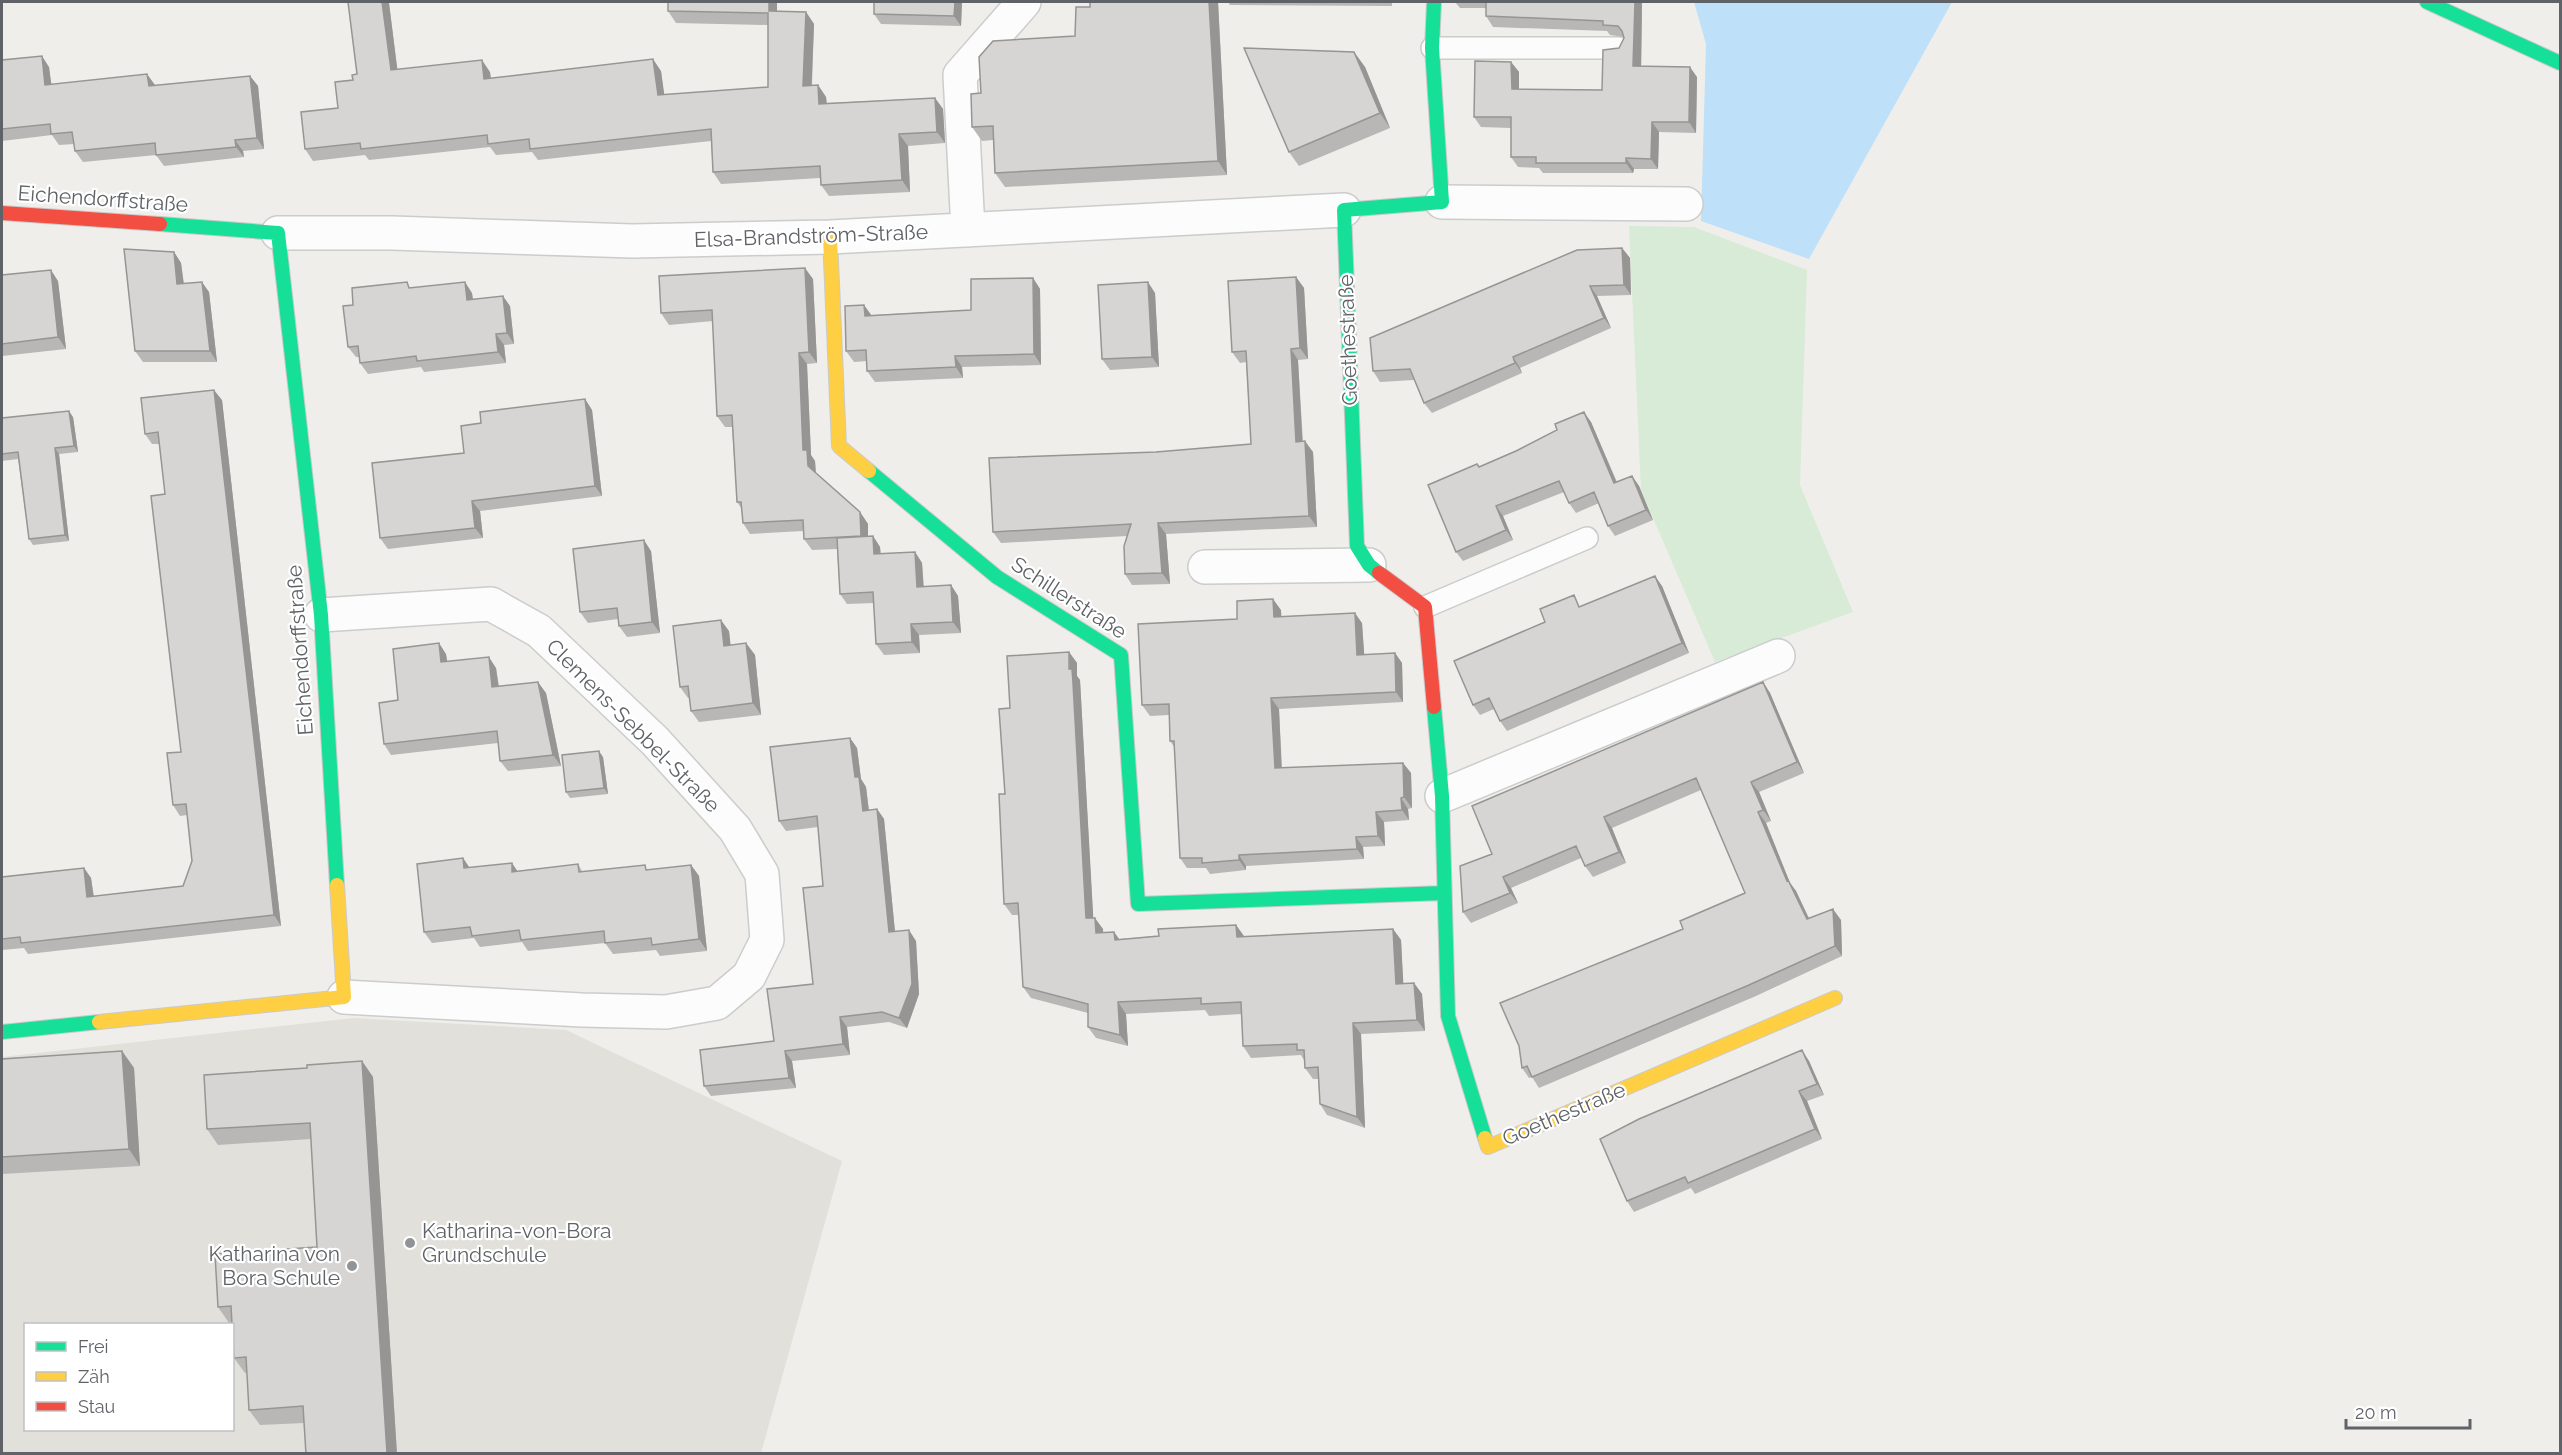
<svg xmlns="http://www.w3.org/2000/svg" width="2562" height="1455" viewBox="0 0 2562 1455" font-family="Raleway,sans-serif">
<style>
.education{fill:#e2e0da;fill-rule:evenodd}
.green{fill:#d8ebd6}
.water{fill:#bfe0f9}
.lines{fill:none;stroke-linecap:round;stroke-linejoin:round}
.lane-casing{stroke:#cbcccc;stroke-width:24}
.street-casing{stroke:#cbcccc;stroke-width:36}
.fast-casing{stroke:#cacacb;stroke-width:16}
.slow-casing{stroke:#cacacb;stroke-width:16}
.jam-casing{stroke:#cacacb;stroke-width:16}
.lane{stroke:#fdfcfc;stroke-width:21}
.street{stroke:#fdfcfc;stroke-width:33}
.fast{stroke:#16e098;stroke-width:14}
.slow{stroke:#ffcf43;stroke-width:14}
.jam{stroke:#f24e42;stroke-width:14}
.wall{fill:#b8b7b5}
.shaded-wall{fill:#969594}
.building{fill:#d6d5d3;stroke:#969594;stroke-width:1.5}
.poi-dot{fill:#919496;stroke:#fff;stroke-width:2}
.labels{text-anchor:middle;stroke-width:4.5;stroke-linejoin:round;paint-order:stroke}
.street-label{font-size:21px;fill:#5f6368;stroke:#fff}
.poi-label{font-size:21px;fill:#5f6368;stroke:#fff;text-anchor:start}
</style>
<rect width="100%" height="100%" fill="#efeeea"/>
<path class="education" d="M 354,1018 L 566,1030 L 842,1161 L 761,1453 L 2,1453 L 2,1057 ZM 26,1324 L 232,1324 L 232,1430 L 26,1430 Z"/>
<path class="green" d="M 1629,226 L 1694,227 L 1807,270 L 1800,485 L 1853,612 L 1715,662 L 1641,490 Z"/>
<path class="water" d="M 1694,2 L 1952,2 L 1809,259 L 1701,221 L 1706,44 Z"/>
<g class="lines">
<g class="lane-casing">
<path id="lane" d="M 1432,48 L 1619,48
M 1425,607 L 1587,538"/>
</g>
<g class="street-casing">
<path id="street" d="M 1442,202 L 1686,204
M 968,230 L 960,75 L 1024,2
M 278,233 L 392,233 L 632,241 L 830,237 L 1344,210
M 1205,567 L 1369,565
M 321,615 L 491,604 L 539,631 L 655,741 L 735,829 L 762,874 L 767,940 L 749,976 L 717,1003 L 666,1012 L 582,1010 L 344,997
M 1442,796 L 1778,656"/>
</g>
<g class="fast-casing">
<path id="fast" d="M 2427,2 L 2560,63
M 160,224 L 278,233 L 321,615 L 337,885
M 869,471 L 997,577 L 1121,655 L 1138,904 L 1444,893
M 1379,573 L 1369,565 L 1357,546 L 1344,210 L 1442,202 L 1432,48 L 1434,2
M 1434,707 L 1442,796 L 1448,1016 L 1485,1138
M 2,1032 L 99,1022"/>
</g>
<g class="slow-casing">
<path id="slow" d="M 830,237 L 839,446 L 869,471
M 99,1022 L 344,997 L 337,885
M 1485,1138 L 1488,1147 L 1835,998"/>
</g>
<g class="jam-casing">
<path id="jam" d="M 2,213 L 160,224
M 1379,573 L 1425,607 L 1434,707"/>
</g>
<use href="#lane" class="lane"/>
<use href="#street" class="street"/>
<use href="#fast" class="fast"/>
<use href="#slow" class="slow"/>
<use href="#jam" class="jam"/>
</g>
<path class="wall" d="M 668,2 L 777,2 L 777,11 L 806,12 L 814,24 L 812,86 L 818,85 L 826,97 L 827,103 L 935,98 L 943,109 L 945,143 L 908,146 L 910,192 L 829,196 L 821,185 L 820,178 L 721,184 L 713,172 L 711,141 L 538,160 L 532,152 L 496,155 L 490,147 L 369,160 L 365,155 L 313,161 L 305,149 L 338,108 L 357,74 L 389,3 L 397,69 L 490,72 L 491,78 L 661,71 L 664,95 L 768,87 L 768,25 L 676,23 L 668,11 Z
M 962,2 L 961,26 L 881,24 L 874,14 Z
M 1090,2 L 1218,2 L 1227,175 L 1005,187 L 995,173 L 993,140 L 982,141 L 972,127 L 981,93 L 1075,36 L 1090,7 Z
M 1228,2 L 1392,2 L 1392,6 L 1230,5 Z
M 1455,2 L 1642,2 L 1641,66 L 1697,77 L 1696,133 L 1659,132 L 1658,169 L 1634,169 L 1633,173 L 1543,173 L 1539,168 L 1518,167 L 1511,157 L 1511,128 L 1481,127 L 1474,117 L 1511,62 L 1519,72 L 1519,89 L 1602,90 L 1619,48 L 1624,38 L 1624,37 L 1610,35 L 1607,31 L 1493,27 L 1486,16 L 1486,8 L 1460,8 Z
M 1354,52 L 1365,67 L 1390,128 L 1299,166 L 1289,152 Z
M 2,60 L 49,67 L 51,85 L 155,85 L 250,76 L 258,86 L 264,149 L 243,151 L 244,157 L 164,166 L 156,155 L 83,162 L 75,151 L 74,144 L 59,145 L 52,135 L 2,141 Z
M 1622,248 L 1630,258 L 1631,295 L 1597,296 L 1611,328 L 1520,368 L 1522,373 L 1432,413 L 1424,403 L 1414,380 L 1380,382 L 1373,371 Z
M 174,252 L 181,263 L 184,284 L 209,292 L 217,362 L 143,362 L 135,351 Z
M 2,275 L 58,281 L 66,349 L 2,356 Z
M 1296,277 L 1304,288 L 1308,359 L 1298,360 L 1303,442 L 1313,452 L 1317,527 L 1166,534 L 1170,584 L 1132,585 L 1125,574 L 1127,536 L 1001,543 L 993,532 L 1156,452 L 1251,444 L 1246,362 L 1240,363 L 1232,352 Z
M 1033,278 L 1040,289 L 1041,365 L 962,367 L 963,378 L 875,382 L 867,371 L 867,361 L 854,362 L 846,351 L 872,315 L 971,310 Z
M 813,279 L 817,363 L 807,364 L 811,455 L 815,461 L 816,473 L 860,512 L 868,524 L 868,537 L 873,536 L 880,547 L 881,554 L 915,552 L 922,563 L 924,587 L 951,585 L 958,596 L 961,633 L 919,635 L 920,653 L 884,655 L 876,644 L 874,603 L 847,604 L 840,594 L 837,549 L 812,550 L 804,539 L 803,531 L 750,534 L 743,523 L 742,509 L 737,502 L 732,427 L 725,427 L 717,416 L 713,321 L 669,325 L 661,313 Z
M 412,288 L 472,293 L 473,299 L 510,306 L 514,344 L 504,345 L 506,363 L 424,372 L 421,367 L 368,374 L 360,363 L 360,357 L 356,357 L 348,347 L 353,305 Z
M 1155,293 L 1159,367 L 1110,370 L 1102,359 Z
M 585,399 L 592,410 L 602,496 L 480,511 L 483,538 L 388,549 L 380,538 L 464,453 Z
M 222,400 L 281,926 L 28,954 L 24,948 L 2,950 L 2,877 L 84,868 L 91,878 L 94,896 L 183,886 L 192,861 L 187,815 L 180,816 L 173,805 L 181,752 L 165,494 L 159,444 L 152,444 L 145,434 Z
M 73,417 L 78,452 L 59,454 L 69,541 L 33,545 L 29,539 L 18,459 L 2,461 L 2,418 Z
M 1591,422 L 1617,482 L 1632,476 L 1639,486 L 1653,520 L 1615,536 L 1608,526 L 1599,503 L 1576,513 L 1569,503 L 1564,492 L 1503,516 L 1513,540 L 1463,561 L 1456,552 L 1480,467 Z
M 651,551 L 660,633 L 627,637 L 619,626 L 618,619 L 588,623 L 580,612 Z
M 1662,586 L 1689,653 L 1507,731 L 1500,721 L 1494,709 L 1480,715 L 1473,705 L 1581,606 Z
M 1281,610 L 1281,617 L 1362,623 L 1364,655 L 1395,653 L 1402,663 L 1403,702 L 1279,709 L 1282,768 L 1403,763 L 1411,773 L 1412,808 L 1408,809 L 1409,820 L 1384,822 L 1385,846 L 1363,847 L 1364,859 L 1246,866 L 1246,870 L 1210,874 L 1206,868 L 1187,868 L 1180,858 L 1175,748 L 1170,741 L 1169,715 L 1150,716 L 1142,705 L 1237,619 Z
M 729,631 L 730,645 L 746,643 L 755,655 L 761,715 L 699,722 L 691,711 L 690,698 L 688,698 L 680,687 Z
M 1069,652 L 1077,663 L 1077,676 L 1080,680 L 1093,918 L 1103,929 L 1103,932 L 1114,932 L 1119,939 L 1159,936 L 1236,925 L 1244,937 L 1393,929 L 1401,940 L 1403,984 L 1414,983 L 1422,994 L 1425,1031 L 1361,1034 L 1365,1128 L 1327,1115 L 1320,1104 L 1318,1079 L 1313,1079 L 1305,1068 L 1304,1060 L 1301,1055 L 1251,1058 L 1243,1046 L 1241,1014 L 1209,1016 L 1205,1010 L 1126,1014 L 1128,1046 L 1096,1038 L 1088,1027 L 1088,1013 L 1031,998 L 1023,987 L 1019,915 L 1012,915 L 1004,904 L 1005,794 L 1010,708 Z
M 446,654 L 447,662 L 496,668 L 499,686 L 546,693 L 561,766 L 508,771 L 500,761 L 498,743 L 391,755 L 384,744 L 398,700 Z
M 1763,682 L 1770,693 L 1804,773 L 1759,792 L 1771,821 L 1766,823 L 1790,883 L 1796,891 L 1809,918 L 1841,920 L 1842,956 L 1756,996 L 1539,1088 L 1532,1077 L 1529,1078 L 1522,1068 L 1683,929 L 1745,893 L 1701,790 L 1612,828 L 1626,863 L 1593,877 L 1585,866 L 1581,858 L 1511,888 L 1518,903 L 1471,923 L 1463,912 L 1492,854 Z
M 850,738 L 857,748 L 861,779 L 866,787 L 869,810 L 877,809 L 884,819 L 895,932 L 916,941 L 919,994 L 907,1028 L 889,1022 L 847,1027 L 850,1055 L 792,1061 L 796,1088 L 711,1096 L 704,1086 L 774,1041 L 813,984 L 823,886 L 818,827 L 786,831 L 779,821 Z
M 603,757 L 608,794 L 570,798 L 566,792 Z
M 463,858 L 469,867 L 517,871 L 578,864 L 582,871 L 649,870 L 691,865 L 699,876 L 707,951 L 660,956 L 656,950 L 613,954 L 605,943 L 528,951 L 522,942 L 480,947 L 474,938 L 432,943 L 424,932 Z
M 122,1051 L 134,1068 L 140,1166 L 2,1174 L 2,1059 Z
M 362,1061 L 373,1077 L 397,1454 L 306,1454 L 304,1423 L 260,1425 L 249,1410 L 247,1373 L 245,1373 L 234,1358 L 232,1323 L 229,1323 L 218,1307 L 317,1247 L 311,1139 L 218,1145 L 207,1129 L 307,1068 Z
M 1809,1061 L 1824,1095 L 1807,1101 L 1822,1139 L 1695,1194 L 1691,1188 L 1634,1212 L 1627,1201 Z"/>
<path class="shaded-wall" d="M 382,2 L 387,2 L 389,3 L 399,82 L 391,70 Z
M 769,2 L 777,2 L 777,23 L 769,11 Z
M 955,2 L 962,2 L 961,26 L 954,16 Z
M 1209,2 L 1218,2 L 1227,175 L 1218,161 Z
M 1635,2 L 1642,2 L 1641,76 L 1633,66 Z
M 806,12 L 814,24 L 811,98 L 803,86 Z
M 1354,52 L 1365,67 L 1390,128 L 1380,113 Z
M 42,56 L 49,67 L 53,96 L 45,85 Z
M 653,59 L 661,71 L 666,107 L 658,95 Z
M 482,60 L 490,72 L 492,90 L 484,79 Z
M 1511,62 L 1519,72 L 1519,99 L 1512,89 Z
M 1690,67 L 1697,77 L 1696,133 L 1689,122 Z
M 147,74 L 155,85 L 149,86 Z
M 250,76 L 258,86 L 264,149 L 257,138 Z
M 818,85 L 826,97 L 827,115 L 819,104 Z
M 935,98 L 943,109 L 945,143 L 937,132 Z
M 1652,122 L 1659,132 L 1658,169 L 1651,159 Z
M 899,134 L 908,146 L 910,192 L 902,180 Z
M 235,140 L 243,151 L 244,157 L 236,147 Z
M 1626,158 L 1634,169 L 1633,173 L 1626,163 Z
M 1622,248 L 1630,258 L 1631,295 L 1624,285 Z
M 174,252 L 181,263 L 185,295 L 177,284 Z
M 805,268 L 813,279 L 817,363 L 809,352 Z
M 51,270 L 58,281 L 66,349 L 58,337 Z
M 1296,277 L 1304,288 L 1308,359 L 1300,348 Z
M 1033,278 L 1040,289 L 1041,365 L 1034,354 Z
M 202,282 L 209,292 L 217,362 L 210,351 Z
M 465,282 L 472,293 L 474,311 L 467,300 Z
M 1148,282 L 1155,293 L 1159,367 L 1152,357 Z
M 1590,286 L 1597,296 L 1611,328 L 1604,318 Z
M 503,296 L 510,306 L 514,344 L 507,333 Z
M 864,305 L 872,316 L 865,316 Z
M 496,334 L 504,345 L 506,363 L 498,352 Z
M 1291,349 L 1298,360 L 1303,453 L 1296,442 Z
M 799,353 L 807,364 L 811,455 L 815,461 L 816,477 L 808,466 L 803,450 Z
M 955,356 L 962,367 L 963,378 L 956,367 Z
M 1513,357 L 1520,368 L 1522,373 L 1515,363 Z
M 214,390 L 222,400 L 281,926 L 274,915 Z
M 585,399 L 592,410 L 602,496 L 595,486 Z
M 69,411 L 73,417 L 78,452 L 74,446 Z
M 1584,412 L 1591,422 L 1621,493 L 1614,483 Z
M 1305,441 L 1313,452 L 1317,527 L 1309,516 Z
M 55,448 L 59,454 L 69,541 L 65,535 Z
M 1632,476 L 1639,486 L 1653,520 L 1646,510 Z
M 472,501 L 480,511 L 483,538 L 475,528 Z
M 1496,506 L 1503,516 L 1513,540 L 1506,530 Z
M 860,512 L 868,524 L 868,547 L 861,536 Z
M 1158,523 L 1166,534 L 1170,584 L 1162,573 Z
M 873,536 L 880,547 L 881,565 L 874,554 Z
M 644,540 L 651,551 L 660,633 L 652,622 Z
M 915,552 L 922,563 L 924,598 L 917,587 Z
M 1655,576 L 1662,586 L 1689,653 L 1682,643 Z
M 951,585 L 958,596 L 961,633 L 953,622 Z
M 1273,599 L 1281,610 L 1282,627 L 1274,617 Z
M 1355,613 L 1362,623 L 1365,665 L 1357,655 Z
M 721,620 L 729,631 L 732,657 L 724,646 Z
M 911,624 L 919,635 L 920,653 L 912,642 Z
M 439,643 L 446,654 L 449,673 L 441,662 Z
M 746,643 L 755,655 L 761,715 L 753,703 Z
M 1069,652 L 1077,663 L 1077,676 L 1080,680 L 1094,930 L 1086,918 Z
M 1395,653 L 1402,663 L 1403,702 L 1396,692 Z
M 489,657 L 496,668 L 500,698 L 492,687 Z
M 538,682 L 546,693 L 561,766 L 553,755 Z
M 1763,682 L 1770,693 L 1804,773 L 1797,762 Z
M 1271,698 L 1279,709 L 1282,778 L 1275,768 Z
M 850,738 L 857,748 L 861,779 L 866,787 L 870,821 L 863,811 L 855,777 Z
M 599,751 L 603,757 L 608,794 L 604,788 Z
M 1403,763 L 1411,773 L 1412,808 L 1404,797 Z
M 1751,782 L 1759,792 L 1771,821 L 1763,810 Z
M 1401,798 L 1408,809 L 1409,820 L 1402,810 Z
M 877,809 L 884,819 L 896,942 L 889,932 Z
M 1376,812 L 1384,822 L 1385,846 L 1378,836 Z
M 1758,812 L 1766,823 L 1790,883 L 1796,891 L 1814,930 L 1807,919 L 1787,881 Z
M 1604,817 L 1612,828 L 1626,863 L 1619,852 Z
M 1356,837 L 1363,847 L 1364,859 L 1357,849 Z
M 1239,855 L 1246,866 L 1246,870 L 1239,860 Z
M 463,858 L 471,870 L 464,868 Z
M 512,863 L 520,875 L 512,872 Z
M 691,865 L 699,876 L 707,951 L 699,939 Z
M 84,868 L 91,878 L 95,908 L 87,897 Z
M 1503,877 L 1511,888 L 1518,903 L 1510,893 Z
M 1833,909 L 1841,920 L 1842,956 L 1835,946 Z
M 1095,918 L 1103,929 L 1104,944 L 1096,933 Z
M 1236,925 L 1244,936 L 1245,948 L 1237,937 Z
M 1393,929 L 1401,940 L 1404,995 L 1396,984 Z
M 909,930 L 916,941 L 919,994 L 907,1028 L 899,1018 Z
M 1114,932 L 1122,943 L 1115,940 Z
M 1414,983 L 1422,994 L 1425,1031 L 1417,1020 Z
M 1118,1002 L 1126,1014 L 1128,1046 L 1120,1035 Z
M 840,1017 L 847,1027 L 850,1055 L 843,1044 Z
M 1353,1023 L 1361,1034 L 1365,1128 L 1357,1117 Z
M 1802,1050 L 1809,1061 L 1824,1095 L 1817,1084 Z
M 122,1051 L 134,1068 L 140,1166 L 129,1149 Z
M 785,1051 L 792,1061 L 796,1088 L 789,1078 Z
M 362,1061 L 373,1077 L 397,1454 L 387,1453 Z
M 1799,1091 L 1807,1101 L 1822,1139 L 1815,1129 Z"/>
<path class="building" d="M 348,2 L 382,2 L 391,70 L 482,60 L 484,79 L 653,59 L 658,95 L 768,87 L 768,13 L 668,11 L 668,2 L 769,2 L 769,11 L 806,12 L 803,86 L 818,85 L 819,104 L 935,98 L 937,132 L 899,134 L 902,180 L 821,185 L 820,166 L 713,172 L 711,129 L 530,149 L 529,139 L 488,144 L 487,135 L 361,149 L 360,143 L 305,149 L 301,112 L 338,108 L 335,82 L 353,80 L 352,75 L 357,74 Z
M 874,2 L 955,2 L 954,16 L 874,14 Z
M 1090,2 L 1209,2 L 1218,161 L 995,173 L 993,126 L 972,127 L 971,94 L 981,93 L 979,57 L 993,41 L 1075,36 L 1076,7 L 1090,7 Z
M 1486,2 L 1635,2 L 1633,66 L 1690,67 L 1689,122 L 1652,122 L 1651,159 L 1626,158 L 1626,163 L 1536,163 L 1536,157 L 1511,157 L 1511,117 L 1474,117 L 1475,61 L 1511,62 L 1512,89 L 1602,90 L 1603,50 L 1619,48 L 1624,38 L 1622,31 L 1618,26 L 1603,25 L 1603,21 L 1486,16 Z
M 1244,48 L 1354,52 L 1380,113 L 1289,152 Z
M 42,56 L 45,85 L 147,74 L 149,86 L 250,76 L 257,138 L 235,140 L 236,147 L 156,155 L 155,143 L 75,151 L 72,132 L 51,134 L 50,124 L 2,129 L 2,60 Z
M 1622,248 L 1624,285 L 1590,286 L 1604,318 L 1513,357 L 1515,363 L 1424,403 L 1410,369 L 1373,371 L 1370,338 L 1577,250 Z
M 124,249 L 174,252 L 177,284 L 202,282 L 210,351 L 135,351 Z
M 805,268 L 809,352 L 799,353 L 803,450 L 807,450 L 808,466 L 860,512 L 861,536 L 804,539 L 803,520 L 743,523 L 741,502 L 737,502 L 732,415 L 717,416 L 712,310 L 661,313 L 659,276 Z
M 51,270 L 58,337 L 2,344 L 2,275 Z
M 1296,277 L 1300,348 L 1291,349 L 1296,442 L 1305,441 L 1309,516 L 1158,523 L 1162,573 L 1125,574 L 1124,546 L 1131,524 L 993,532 L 989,458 L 1156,452 L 1251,444 L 1246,351 L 1232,352 L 1228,281 Z
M 1033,278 L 1034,354 L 955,356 L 956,367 L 867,371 L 866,350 L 846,351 L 845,306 L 864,305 L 865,316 L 971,310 L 971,279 Z
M 407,282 L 409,288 L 465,282 L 467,300 L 503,296 L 507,333 L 496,334 L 498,352 L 417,361 L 416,356 L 360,363 L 358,346 L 348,347 L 343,306 L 353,305 L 352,288 Z
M 1148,282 L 1152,357 L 1102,359 L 1098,285 Z
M 214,390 L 274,915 L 21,943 L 20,937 L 2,939 L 2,877 L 84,868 L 87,897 L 183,886 L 192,861 L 186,804 L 173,805 L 167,753 L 181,752 L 151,496 L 165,494 L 158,432 L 145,434 L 141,398 Z
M 585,399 L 595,486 L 472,501 L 475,528 L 380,538 L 372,463 L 464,453 L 461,426 L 481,423 L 480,412 Z
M 69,411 L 74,446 L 55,448 L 65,535 L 29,539 L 18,452 L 2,454 L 2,418 Z
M 1584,412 L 1614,483 L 1632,476 L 1646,510 L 1608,526 L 1594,492 L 1569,503 L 1559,481 L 1496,506 L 1506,530 L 1456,552 L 1428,485 L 1477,464 L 1479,467 L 1516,451 L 1557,430 L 1555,424 Z
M 873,536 L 874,554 L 915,552 L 917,587 L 951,585 L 953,622 L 911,624 L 912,642 L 876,644 L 873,592 L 840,594 L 837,538 Z
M 644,540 L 652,622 L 619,626 L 617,608 L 580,612 L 573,549 Z
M 1655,576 L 1682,643 L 1500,721 L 1489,698 L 1473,705 L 1454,661 L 1545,622 L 1540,609 L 1574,595 L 1579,607 Z
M 1273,599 L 1274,617 L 1355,613 L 1357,655 L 1395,653 L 1396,692 L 1271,698 L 1275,768 L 1403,763 L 1404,797 L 1401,798 L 1402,810 L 1376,812 L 1378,836 L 1356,837 L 1357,849 L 1239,855 L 1239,860 L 1202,863 L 1202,858 L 1180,858 L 1174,741 L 1170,741 L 1169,704 L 1142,705 L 1138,624 L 1237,619 L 1237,601 Z
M 721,620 L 724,646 L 746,643 L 753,703 L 691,711 L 688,686 L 680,687 L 673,626 Z
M 439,643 L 441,662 L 489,657 L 492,687 L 538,682 L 553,755 L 500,761 L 497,731 L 384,744 L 379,703 L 398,700 L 393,649 Z
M 1069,652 L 1069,669 L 1072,669 L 1073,683 L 1086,918 L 1095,918 L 1096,933 L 1114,932 L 1115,940 L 1159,936 L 1158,929 L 1236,925 L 1237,937 L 1393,929 L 1396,984 L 1414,983 L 1417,1020 L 1353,1023 L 1357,1117 L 1320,1104 L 1318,1067 L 1305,1068 L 1304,1050 L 1297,1050 L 1297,1044 L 1243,1046 L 1241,1002 L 1201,1004 L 1201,998 L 1118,1002 L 1120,1035 L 1088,1027 L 1088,1004 L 1023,987 L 1018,903 L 1004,904 L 999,794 L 1005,794 L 999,709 L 1010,708 L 1007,656 Z
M 1763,682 L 1797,762 L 1751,782 L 1763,810 L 1758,812 L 1787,881 L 1788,880 L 1807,919 L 1833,909 L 1835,946 L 1749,985 L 1532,1077 L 1527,1066 L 1522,1068 L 1519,1046 L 1500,1003 L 1683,929 L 1680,921 L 1745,893 L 1696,778 L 1604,817 L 1619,852 L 1585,866 L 1576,846 L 1503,877 L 1510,893 L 1463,912 L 1460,866 L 1492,854 L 1472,806 Z
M 850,738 L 855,777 L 859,777 L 863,811 L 877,809 L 889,932 L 909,930 L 912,984 L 899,1018 L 882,1012 L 840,1017 L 843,1044 L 785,1051 L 789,1078 L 704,1086 L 700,1050 L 774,1041 L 767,989 L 813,984 L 803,888 L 823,886 L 817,816 L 779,821 L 770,747 Z
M 599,751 L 604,788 L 566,792 L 562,755 Z
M 463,858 L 464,868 L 512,863 L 512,872 L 578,864 L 579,872 L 645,865 L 646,870 L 691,865 L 699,939 L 652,945 L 651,938 L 605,943 L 604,931 L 521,940 L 519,930 L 472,936 L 470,927 L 424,932 L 417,864 Z
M 1802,1050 L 1817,1084 L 1799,1091 L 1815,1129 L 1688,1183 L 1685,1177 L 1627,1201 L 1600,1139 L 1639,1119 Z
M 122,1051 L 129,1149 L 2,1157 L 2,1059 Z
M 362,1061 L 387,1453 L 306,1454 L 303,1406 L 249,1410 L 246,1357 L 234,1358 L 232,1324 L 231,1306 L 218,1307 L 215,1254 L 317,1247 L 310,1123 L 207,1129 L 204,1075 L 307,1068 L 307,1065 Z"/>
<g class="poi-dot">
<circle cx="410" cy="1243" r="6"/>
<circle cx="352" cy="1266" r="6"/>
</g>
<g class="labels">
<g class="street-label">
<text transform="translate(103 199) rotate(4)" y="7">Eichendorffstraße</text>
<text transform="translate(811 236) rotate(-2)" y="7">Elsa-Brandström-Straße</text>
<text transform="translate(1348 340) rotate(-92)" y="7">Goethestraße</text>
<text transform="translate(1069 598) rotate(33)" y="7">Schillerstraße</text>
<text transform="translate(300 650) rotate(-94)" y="7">Eichendorffstraße</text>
<text transform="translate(633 726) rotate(45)" y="7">Clemens-Sebbel-Straße</text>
<text transform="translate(1564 1114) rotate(-23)" y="7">Goethestraße</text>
</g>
<g class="poi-label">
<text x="422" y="1238">Katharina-von-Bora<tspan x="422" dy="24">Grundschule</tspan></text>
<text x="340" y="1261" text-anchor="end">Katharina von<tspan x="340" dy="24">Bora Schule</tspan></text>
</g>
</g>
<rect width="2562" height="1455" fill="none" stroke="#5f6368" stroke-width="6"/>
<rect x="24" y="1323" width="210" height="108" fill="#ffffff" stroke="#bfc1c3" stroke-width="1.5"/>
<rect x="36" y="1342" width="30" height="9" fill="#16e098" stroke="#bfc1c3" stroke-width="1.5"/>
<text x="78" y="1353" font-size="18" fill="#5f6368">Frei</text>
<rect x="36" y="1372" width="30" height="9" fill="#ffcf43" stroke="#bfc1c3" stroke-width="1.5"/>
<text x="78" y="1383" font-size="18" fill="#5f6368">Zäh</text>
<rect x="36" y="1402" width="30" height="9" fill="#f24e42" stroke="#bfc1c3" stroke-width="1.5"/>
<text x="78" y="1413" font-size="18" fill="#5f6368">Stau</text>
<path d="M2346 1419v9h124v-9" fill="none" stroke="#5f6368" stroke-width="3"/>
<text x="2355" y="1419" font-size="18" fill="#5f6368" stroke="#ffffff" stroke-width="4.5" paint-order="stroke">20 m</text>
</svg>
